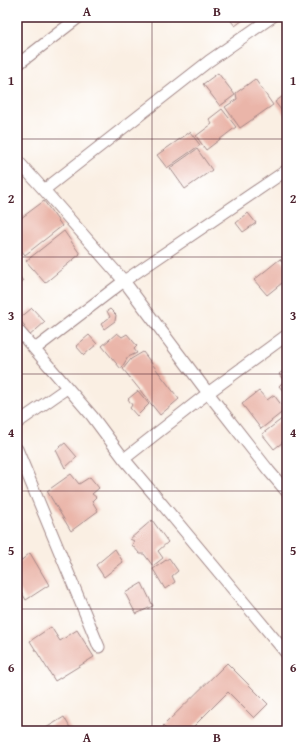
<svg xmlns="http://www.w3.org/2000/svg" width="304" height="748" viewBox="0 0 304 748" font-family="'Gentium Book Plus',serif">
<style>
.building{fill:#eab5a9}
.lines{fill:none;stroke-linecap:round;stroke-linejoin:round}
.minor-casing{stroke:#a28787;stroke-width:13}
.minor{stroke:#fff;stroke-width:11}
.grid{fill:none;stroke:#4a1f2b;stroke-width:1;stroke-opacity:0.55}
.neatline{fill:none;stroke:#4a1f2b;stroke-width:1.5}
.grid-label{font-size:13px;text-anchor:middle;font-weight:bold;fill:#4a1f2b}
</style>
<rect width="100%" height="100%" fill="#fff"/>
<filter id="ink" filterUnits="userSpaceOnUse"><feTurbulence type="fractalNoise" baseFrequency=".025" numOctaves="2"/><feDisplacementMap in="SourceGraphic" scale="8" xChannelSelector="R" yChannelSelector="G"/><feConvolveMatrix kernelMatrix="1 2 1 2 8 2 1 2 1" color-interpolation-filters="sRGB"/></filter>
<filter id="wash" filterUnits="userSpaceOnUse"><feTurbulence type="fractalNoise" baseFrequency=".012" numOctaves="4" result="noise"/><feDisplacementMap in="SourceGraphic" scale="16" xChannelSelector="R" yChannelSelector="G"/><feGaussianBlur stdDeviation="0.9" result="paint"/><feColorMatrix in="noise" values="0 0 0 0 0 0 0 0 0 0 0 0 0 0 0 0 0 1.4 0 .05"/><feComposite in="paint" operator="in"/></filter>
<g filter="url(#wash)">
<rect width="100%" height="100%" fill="#faefe3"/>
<g id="blocks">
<path class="building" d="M 228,17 L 247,17 L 235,26 Z
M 218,73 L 235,95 L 220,106 L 203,84 Z
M 255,79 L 273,105 L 240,128 L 225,107 L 237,99 L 236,93 Z
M 287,93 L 287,118 L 275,102 Z
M 222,109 L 236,127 L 206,150 L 196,136 L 212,124 L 209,119 Z
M 190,132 L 200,145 L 167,168 L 157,155 Z
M 197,149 L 212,170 L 185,189 L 170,168 Z
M 44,201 L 62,226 L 25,255 L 17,245 L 17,221 Z
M 248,213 L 256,223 L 243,232 L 236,223 Z
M 64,231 L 80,254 L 45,283 L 26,261 Z
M 280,259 L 287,268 L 287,279 L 267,295 L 254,280 Z
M 17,273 L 23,281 L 17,286 Z
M 32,308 L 45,322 L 28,337 L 21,329 L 25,326 L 19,319 Z
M 110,309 L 116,315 L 115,321 L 104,329 L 101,324 L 110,317 L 107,311 Z
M 117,333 L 122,337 L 127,334 L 137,346 L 134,349 L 137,353 L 128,357 L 121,369 L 102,346 Z
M 89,335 L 97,344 L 84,355 L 76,346 Z
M 143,352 L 179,399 L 160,415 L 123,369 L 131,359 Z
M 287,368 L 287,396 L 279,386 L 284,381 L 279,374 Z
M 138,391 L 149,404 L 137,416 L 130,408 L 132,405 L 128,399 Z
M 259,391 L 267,400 L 274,395 L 285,410 L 261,429 L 242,404 Z
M 287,415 L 287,439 L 274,449 L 262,434 Z
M 65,443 L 77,457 L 65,468 L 56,450 Z
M 71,474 L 79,484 L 90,477 L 99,488 L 92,494 L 96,497 L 92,501 L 98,511 L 71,531 L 47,491 Z
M 152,520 L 168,542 L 158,551 L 163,558 L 153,566 L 144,554 L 140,554 L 132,545 L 134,541 L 130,539 Z
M 115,549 L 123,562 L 104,577 L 96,565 Z
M 30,553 L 49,585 L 26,600 L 17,585 L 17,564 Z
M 169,558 L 178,571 L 172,576 L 175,582 L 165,589 L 153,569 Z
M 142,583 L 153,606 L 136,614 L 125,593 Z
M 51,627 L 60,641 L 77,630 L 94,657 L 55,681 L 30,641 Z
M 227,663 L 268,704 L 254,718 L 228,692 L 194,726 L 199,731 L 168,731 L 163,726 Z
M 64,717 L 72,731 L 41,731 Z"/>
</g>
</g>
<g filter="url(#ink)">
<use href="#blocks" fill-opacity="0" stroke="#a28787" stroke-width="1"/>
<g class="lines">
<g class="minor-casing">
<path id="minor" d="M 17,65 L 79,17
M 17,160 L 44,190 L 124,281 L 208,393 L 269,471 L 287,492
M 44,190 L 209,61 L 272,17
M 17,329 L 92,416 L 124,459 L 157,498 L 287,654
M 35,349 L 124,281 L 287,170
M 17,423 L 67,388
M 17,449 L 99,647
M 124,459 L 208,393 L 287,335"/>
</g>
<use href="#minor" class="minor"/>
</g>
</g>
<path class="grid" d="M 152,17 L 152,731M 17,139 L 287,139M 17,257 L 287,257M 17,374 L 287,374M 17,491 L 287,491M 17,609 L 287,609"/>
<rect width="304" height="748" fill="none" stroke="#fff" stroke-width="44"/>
<rect x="22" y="22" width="260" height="704" class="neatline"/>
<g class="grid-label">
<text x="87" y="16">A</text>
<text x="217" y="16">B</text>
<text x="11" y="85">1</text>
<text x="293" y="85">1</text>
<text x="11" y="203">2</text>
<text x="293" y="203">2</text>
<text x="11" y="320">3</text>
<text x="293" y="320">3</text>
<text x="11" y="437">4</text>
<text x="293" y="437">4</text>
<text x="11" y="555">5</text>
<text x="293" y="555">5</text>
<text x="11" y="672">6</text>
<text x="293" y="672">6</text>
<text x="87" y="742">A</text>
<text x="217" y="742">B</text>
</g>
</svg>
